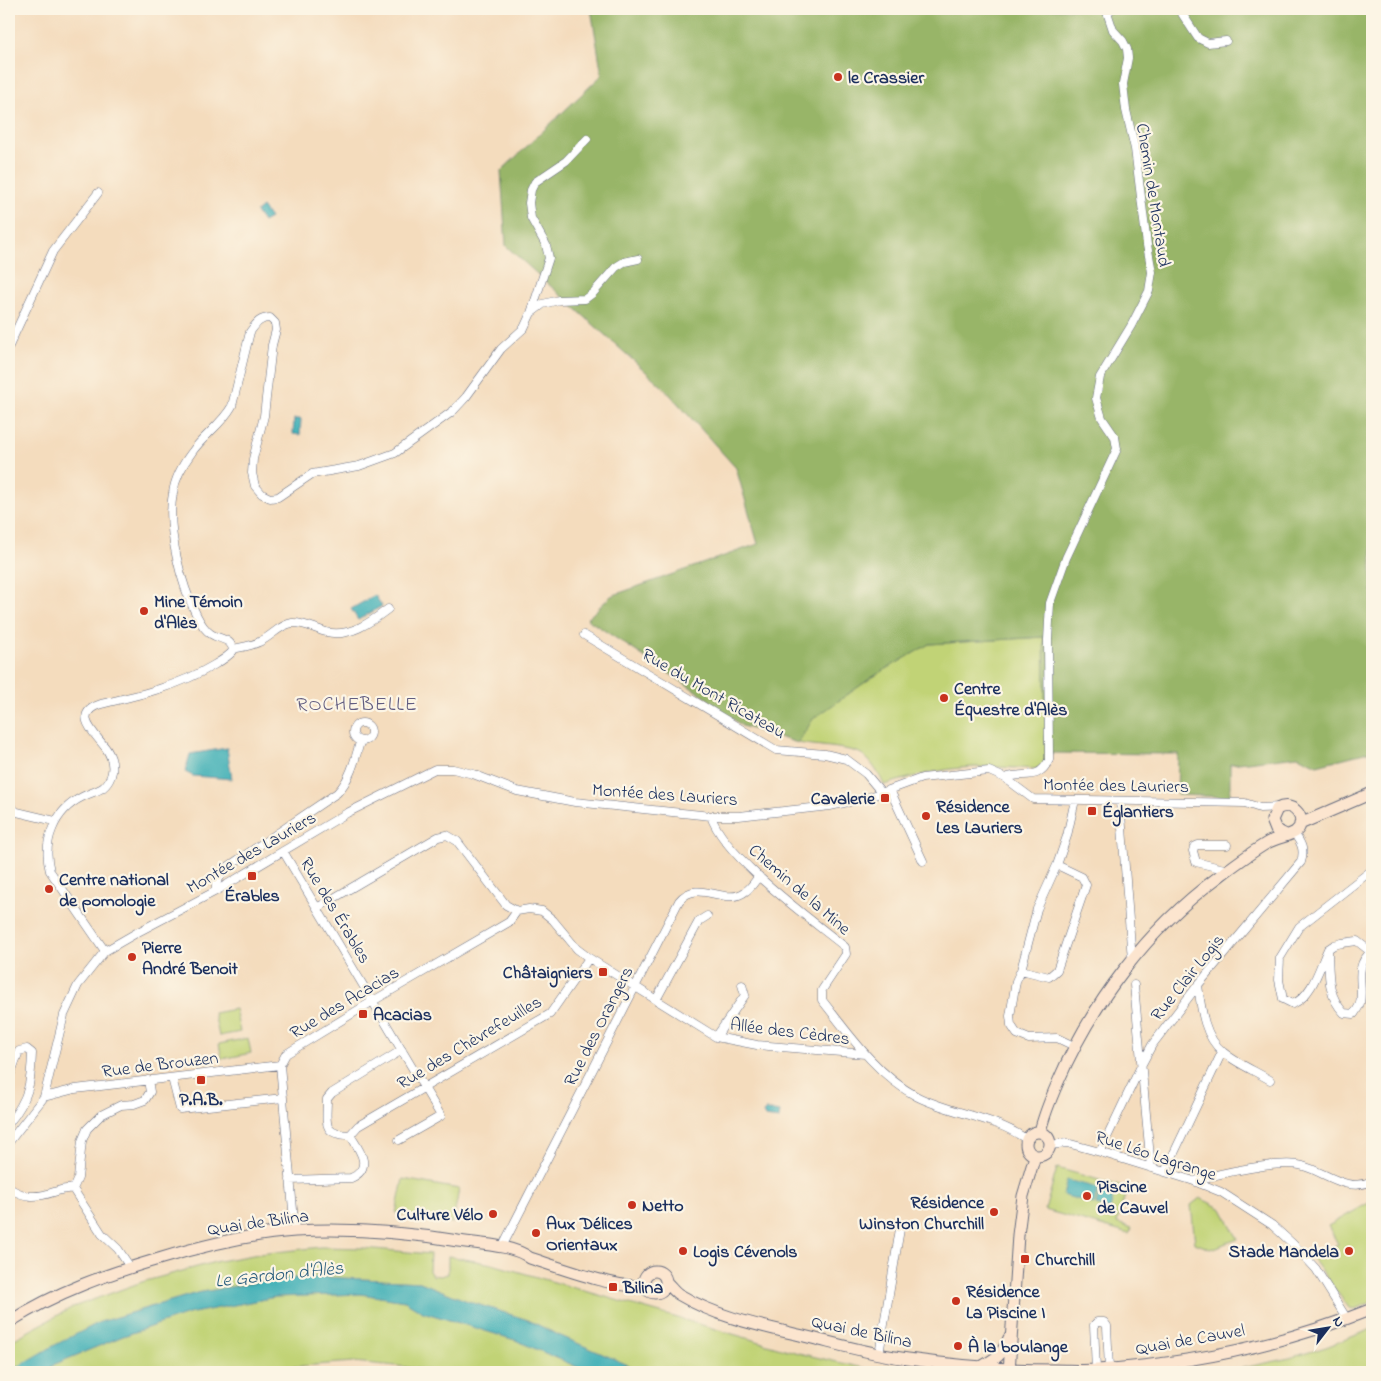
<svg xmlns="http://www.w3.org/2000/svg" width="1381" height="1381" viewBox="0 0 1381 1381" font-family="'Indie Flower',sans-serif">
<style>
.green{fill:#c1d376;stroke:#6e816a}
.forest{fill:#98b567;stroke:#5a7262}
.water{fill:#3eafb6;stroke:#2c6f8a}
.lines{fill:none;stroke-linecap:round;stroke-linejoin:round}
.street-casing{stroke:#676c7f;stroke-width:9}
.secondary-casing{stroke:#676c7f;stroke-width:13}
.street{stroke:#fff;stroke-width:8}
.secondary{stroke:#fce5cf;stroke-width:11}
.poi-dot{fill:#c8321e;stroke:#fcf5e5;stroke-width:2}
.labels{text-anchor:middle;stroke-width:4.5;stroke-linejoin:round;paint-order:stroke}
.poi-label{font-size:18px;font-weight:bold;fill:#1b2f5e;stroke:#fcf5e5;text-anchor:start}
.street-label{font-size:18px;fill:#1b2f5e;stroke:#fcf5e5}
.water-label{font-size:19px;font-style:italic;fill:#275c7d;stroke:#fcf5e5}
.quarter-label{font-size:20px;letter-spacing:1px;fill:#625d81;stroke:#fcf5e5}
</style>
<rect width="100%" height="100%" fill="#fcf5e5"/>
<filter id="ink" filterUnits="userSpaceOnUse"><feTurbulence type="fractalNoise" baseFrequency=".02" numOctaves="2"/><feDisplacementMap in="SourceGraphic" scale="10" xChannelSelector="R" yChannelSelector="G"/><feConvolveMatrix kernelMatrix="1 2 1 2 8 2 1 2 1" color-interpolation-filters="sRGB"/></filter>
<filter id="wash" filterUnits="userSpaceOnUse"><feTurbulence type="fractalNoise" baseFrequency=".0096" numOctaves="4" result="noise"/><feDisplacementMap in="SourceGraphic" scale="20" xChannelSelector="R" yChannelSelector="G"/><feGaussianBlur stdDeviation="1.12" result="paint"/><feColorMatrix in="noise" values="0 0 0 0 0 0 0 0 0 0 0 0 0 0 0 0 0 1.4 0 .05"/><feComposite in="paint" operator="in"/></filter>
<g filter="url(#wash)">
<rect width="100%" height="100%" fill="#f4dcbd"/>
<path class="green" d="M 1045,637 L 1046,762 L 1036,769 C 1019,768 1003,767 986,767 C 951,766 917,775 884,785 C 880,775 868,755 857,752 C 841,747 816,746 798,743 L 812,719 L 871,678 L 929,644 Z
M 235,1009 L 240,1032 L 219,1036 L 214,1013 Z
M 248,1038 L 251,1053 L 222,1059 L 219,1044 Z
M 1057,1168 L 1127,1188 L 1117,1223 L 1132,1228 L 1129,1234 L 1045,1210 Z
M 403,1179 L 459,1189 L 453,1223 L 396,1213 Z
M 1200,1198 L 1222,1209 L 1238,1239 L 1210,1249 L 1195,1243 L 1191,1205 Z
M 1372,1201 L 1372,1302 L 1355,1309 L 1349,1308 L 1312,1258 L 1338,1244 L 1328,1226 Z
M 321,1247 L 363,1248 L 430,1254 L 429,1271 L 432,1275 L 440,1276 L 448,1274 L 448,1256 L 492,1264 L 798,1353 L 881,1372 L 644,1372 L 556,1334 L 528,1320 L 470,1302 L 420,1282 L 323,1277 L 275,1279 L 197,1293 L 100,1322 L 9,1372 L 9,1342 L 73,1307 L 142,1282 L 219,1261 L 259,1254 Z
M 361,1294 L 405,1301 L 423,1312 L 515,1340 L 589,1372 L 443,1372 L 397,1366 L 353,1362 L 277,1368 L 252,1372 L 45,1372 L 55,1364 L 123,1336 L 187,1314 L 275,1297 Z
M 1372,1329 L 1372,1372 L 1224,1372 L 1290,1358 L 1326,1347 Z"/>
<path class="forest" d="M 591,9 L 1372,9 L 1372,751 L 1317,765 L 1298,756 L 1230,764 L 1230,797 L 1177,795 L 1178,754 L 1046,753 L 1044,637 L 929,644 L 871,678 L 813,719 L 798,743 L 742,726 L 705,697 L 587,619 L 611,596 L 758,544 L 736,468 L 664,388 L 506,246 L 501,171 L 602,75 Z"/>
<path class="water" d="M 262,207 L 270,218 L 263,222 L 256,212 Z
M 294,419 L 301,419 L 300,435 L 293,434 Z
M 375,595 L 382,606 L 358,620 L 351,609 Z
M 227,748 L 232,779 L 193,776 L 185,772 L 190,754 Z
M 766,1110 L 780,1112 L 779,1119 L 765,1117 L 763,1113 Z
M 1067,1180 L 1098,1188 L 1094,1204 L 1063,1195 Z
M 1100,1189 L 1114,1193 L 1110,1209 L 1096,1205 Z
M 323,1277 L 420,1282 L 470,1302 L 528,1320 L 556,1334 L 644,1372 L 589,1372 L 515,1340 L 423,1312 L 405,1301 L 361,1294 L 275,1297 L 188,1314 L 123,1336 L 55,1364 L 45,1372 L 9,1372 L 55,1345 L 100,1322 L 197,1293 L 275,1279 Z"/>
</g>
<g filter="url(#ink)">
<g class="lines">
<g class="street-casing">
<path id="street" d="M 1179,9 L 1198,38 L 1208,43 L 1226,41
M 531,313 L 543,304 L 559,300 L 585,299 L 593,293 L 616,267 L 624,262 L 638,259
M 9,346 L 53,251 L 98,193
M 584,635 L 776,750 L 825,754 L 846,759 L 866,774 L 882,793
M 233,649 C 242,647 251,646 259,642 C 271,637 279,625 292,623 C 304,622 315,629 326,632 C 349,638 371,622 388,609
M353 732a9 9 0 1 1 18 0a9 9 0 1 1-18 0Z
M 1005,778 C 1025,771 1038,782 1049,760 L 1048,640 L 1050,603 L 1066,558 L 1117,449 L 1115,437 L 1102,418 L 1096,398 L 1100,377 L 1131,326 L 1149,291 L 1152,272 L 1147,245 L 1135,149 L 1126,110 L 1123,84 L 1128,58 L 1127,49 L 1123,41 L 1113,30 L 1107,12 L 1112,9
M 890,790 L 923,861
M 1120,801 L 1132,960
M 9,806 L 17,812 L 55,821
M 711,816 C 724,857 809,918 845,947 L 846,954 L 822,990 L 822,1000 C 848,1033 877,1075 916,1096 C 951,1114 993,1116 1026,1139
M 1227,845 L 1198,845 L 1194,847 L 1193,851 L 1196,862 L 1228,870
M 283,851 L 441,1116 L 399,1140
M 1372,870 L 1299,927 L 1280,958 L 1279,980 L 1283,999 L 1293,1004 C 1313,995 1319,968 1328,949 L 1334,945 L 1342,943 L 1357,941 L 1371,952 L 1372,951
M 216,891 L 216,883 L 226,868 L 337,793 C 350,780 355,760 360,742
M 317,908 L 438,837 L 447,835 L 457,841 L 506,905 L 517,911 L 529,909 L 542,911 L 553,920 L 577,949 L 589,958 L 716,1037 L 757,1045 L 865,1054
M 105,951 L 50,871 C 42,842 54,811 82,797 C 95,790 105,792 111,776 C 114,767 112,758 107,750 C 98,736 69,714 101,704 C 140,695 179,686 214,665 C 221,661 228,657 233,651 C 232,638 220,640 211,634 C 205,630 200,622 197,616 C 181,585 166,528 173,493 C 175,478 183,464 192,452 C 204,435 222,424 232,406 L 250,332 C 256,324 259,318 270,318 L 275,323 L 276,330 L 272,345 L 264,416 L 253,459 L 252,473 L 255,486 L 262,494 L 270,498 L 278,497 L 312,474 L 359,466 L 395,453 L 453,411 L 466,397 L 501,349 L 524,328 L 531,313 L 549,258 L 546,245 L 531,218 L 529,203 L 531,190 L 535,182 L 566,161 L 587,139
M 1328,951 C 1329,975 1327,995 1344,1013 L 1354,1014 C 1356,1011 1359,1007 1360,1003 C 1364,984 1353,967 1371,952
M 1021,970 L 1049,977 L 1057,970 L 1086,885 L 1082,877 L 1057,865
M 1134,985 L 1151,1168
M 1198,985 C 1201,1008 1204,1037 1223,1052 C 1236,1063 1255,1071 1270,1080
M 656,1000 L 699,921 L 707,916
M 716,1037 L 745,995 L 742,985
M 1074,1046 L 1057,1038 L 1029,1039 L 1017,1034 L 1011,1025 L 1010,1016 L 1016,981 L 1021,970 L 1037,909 L 1057,865 L 1067,836 L 1075,800
M 402,1050 L 332,1093 L 327,1099 C 327,1122 321,1135 350,1135 L 358,1126 L 550,1014 L 589,958
M 9,1078 L 19,1051 L 27,1049 L 32,1053 C 31,1084 29,1098 9,1123
M 172,1078 L 180,1109 L 283,1098
M 44,1097 L 75,1089 L 280,1065
M 9,1142 L 44,1097 L 64,1015 L 78,985 L 105,951 L 138,932 L 216,891 L 347,813 L 435,769 L 453,769 L 473,774 L 517,791 L 575,802 L 711,816 L 739,816 L 830,806 L 867,798 L 922,778 L 989,771 L 1005,778 L 1033,799 L 1245,803 L 1260,808 L 1281,807
M 1050,1145 L 1067,1143 L 1100,1152 L 1194,1181 L 1221,1192 L 1272,1225 L 1293,1244 L 1316,1269 L 1347,1319
M 1100,1152 L 1142,1064 L 1152,1045 L 1198,985 L 1301,862 C 1305,849 1301,843 1294,833
M 1165,1172 L 1222,1052
M 290,1180 L 351,1178 C 374,1168 359,1149 350,1135
M 1194,1181 C 1217,1174 1282,1159 1303,1166 C 1327,1173 1347,1193 1372,1181
M 9,1188 C 25,1198 36,1198 54,1192 C 60,1190 66,1188 73,1189 L 102,1234 L 118,1249 L 130,1267
M 73,1189 L 78,1178 L 82,1141 L 87,1129 L 101,1115 L 121,1105 L 134,1104 L 145,1100 L 150,1092 L 148,1080
M 295,1232 L 280,1065 L 286,1054 L 373,1001 L 509,922 L 517,911
M 502,1247 L 679,901 C 699,877 725,908 746,891 C 751,888 755,881 759,876
M 879,1354 L 900,1229
M 1096,1370 L 1094,1325 L 1097,1322 L 1104,1322 L 1107,1326 L 1109,1369"/>
</g>
<g class="secondary-casing">
<path id="secondary" d="M 1300,824 L 1372,793
M1026 1144a12 12 0 1 1 24 0a12 12 0 1 1-24 0Z
M 1040,1132 C 1044,1114 1051,1098 1058,1082 C 1092,1003 1148,929 1217,878 C 1233,866 1250,853 1267,843 C 1275,838 1289,836 1295,832 C 1309,822 1295,799 1277,809 L 1272,820 L 1276,830 L 1286,835
M644 1282a11 11 0 1 1 22 0a11 11 0 1 1-22 0Z
M 666,1282 C 671,1286 674,1292 680,1295 C 720,1319 767,1327 812,1338 C 844,1346 876,1355 908,1359 C 957,1366 1006,1370 1055,1370 C 1069,1370 1083,1371 1097,1370 C 1190,1364 1285,1344 1372,1309
M 9,1322 C 58,1291 107,1274 162,1258 C 205,1245 250,1234 295,1231 C 350,1228 404,1232 458,1241 C 479,1244 514,1245 530,1258 C 555,1266 622,1291 644,1285
M 981,1367 C 997,1358 1002,1355 1009,1338
M 1009,1372 L 1018,1235 L 1023,1196 L 1035,1156"/>
</g>
<use href="#street" class="street"/>
<use href="#secondary" class="secondary"/>
</g>
</g>
<g class="poi-dot">
<circle cx="838" cy="77" r="5"/>
<circle cx="144" cy="611" r="5"/>
<circle cx="944" cy="698" r="5"/>
<rect x="880" y="793" width="10" height="10" rx="2.5"/>
<rect x="1087" y="806" width="10" height="10" rx="2.5"/>
<circle cx="926" cy="816" r="5"/>
<rect x="247" y="871" width="10" height="10" rx="2.5"/>
<circle cx="49" cy="889" r="5"/>
<circle cx="132" cy="957" r="5"/>
<rect x="598" y="967" width="10" height="10" rx="2.5"/>
<rect x="358" y="1009" width="10" height="10" rx="2.5"/>
<rect x="196" y="1075" width="10" height="10" rx="2.5"/>
<circle cx="1087" cy="1196" r="5"/>
<circle cx="632" cy="1205" r="5"/>
<circle cx="994" cy="1212" r="5"/>
<circle cx="493" cy="1214" r="5"/>
<circle cx="536" cy="1233" r="5"/>
<circle cx="683" cy="1251" r="5"/>
<circle cx="1349" cy="1251" r="5"/>
<rect x="1020" y="1254" width="10" height="10" rx="2.5"/>
<rect x="608" y="1282" width="10" height="10" rx="2.5"/>
<circle cx="956" cy="1301" r="5"/>
<circle cx="958" cy="1346" r="5"/>
</g>
<g class="labels">
<g class="poi-label">
<text x="848" y="83">le Crassier</text>
<text x="154" y="607">Mine Témoin<tspan x="154" dy="21">d'Alès</tspan></text>
<text x="954" y="694">Centre<tspan x="954" dy="21">Équestre d'Alès</tspan></text>
<text x="875" y="804" text-anchor="end">Cavalerie</text>
<text x="936" y="812">Résidence<tspan x="936" dy="21">Les Lauriers</tspan></text>
<text x="1102" y="817">Églantiers</text>
<text x="59" y="885">Centre national<tspan x="59" dy="21">de pomologie</tspan></text>
<text x="252" y="901" text-anchor="middle">Érables</text>
<text x="142" y="953">Pierre<tspan x="142" dy="21">André Benoit</tspan></text>
<text x="593" y="978" text-anchor="end">Châtaigniers</text>
<text x="373" y="1020">Acacias</text>
<text x="201" y="1105" text-anchor="middle">P.A.B.</text>
<text x="1097" y="1192">Piscine<tspan x="1097" dy="21">de Cauvel</tspan></text>
<text x="984" y="1208" text-anchor="end">Résidence<tspan x="984" dy="21">Winston Churchill</tspan></text>
<text x="642" y="1211">Netto</text>
<text x="483" y="1220" text-anchor="end">Culture Vélo</text>
<text x="546" y="1229">Aux Délices<tspan x="546" dy="21">Orientaux</tspan></text>
<text x="693" y="1257">Logis Cévenols</text>
<text x="1339" y="1257" text-anchor="end">Stade Mandela</text>
<text x="1035" y="1265">Churchill</text>
<text x="623" y="1293">Bilina</text>
<text x="966" y="1297">Résidence<tspan x="966" dy="21">La Piscine I</tspan></text>
<text x="968" y="1352">À la boulange</text>
</g>
<g class="street-label">
<text transform="translate(1154 195) rotate(81)" y="6">Chemin de Montaud</text>
<text transform="translate(714 693) rotate(30)" y="6">Rue du Mont Ricateau</text>
<text transform="translate(1116 785) rotate(1)" y="6">Montée des Lauriers</text>
<text transform="translate(665 794) rotate(4)" y="6">Montée des Lauriers</text>
<text transform="translate(251 852) rotate(-30)" y="6">Montée des Lauriers</text>
<text transform="translate(800 889) rotate(41)" y="6">Chemin de la Mine</text>
<text transform="translate(336 910) rotate(59)" y="6">Rue des Érables</text>
<text transform="translate(1187 977) rotate(-51)" y="6">Rue Clair Logis</text>
<text transform="translate(344 1002) rotate(-31)" y="6">Rue des Acacias</text>
<text transform="translate(598 1026) rotate(-63)" y="6">Rue des Orangers</text>
<text transform="translate(790 1031) rotate(7)" y="6">Allée des Cèdres</text>
<text transform="translate(469 1042) rotate(-31)" y="6">Rue des Chèvrefeuilles</text>
<text transform="translate(160 1064) rotate(-7)" y="6">Rue de Brouzen</text>
<text transform="translate(1156 1155) rotate(18)" y="6">Rue Léo Lagrange</text>
<text transform="translate(258 1222) rotate(-8)" y="6">Quai de Bilina</text>
<text transform="translate(862 1331) rotate(12)" y="6">Quai de Bilina</text>
<text transform="translate(1190 1339) rotate(-10)" y="6">Quai de Cauvel</text>
</g>
<g class="water-label">
<text transform="translate(279 1273) rotate(-6)" y="7">Le Gardon d'Alès</text>
</g>
<g class="quarter-label">
<text x="357" y="710">ROCHEBELLE</text>
</g>
</g>
<rect width="1381" height="1381" fill="none" stroke="#fcf5e5" stroke-width="30"/>
<g transform="translate(1328 1328) rotate(59)" stroke="#fcf5e5" stroke-width="4" paint-order="stroke">
<path d="M0-4L9 19L0 12L-9 19Z" fill="#1b2f5e"/>
<text y="-8" font-size="14" font-weight="bold" text-anchor="middle" fill="#1b2f5e">N</text>
</g>
</svg>
